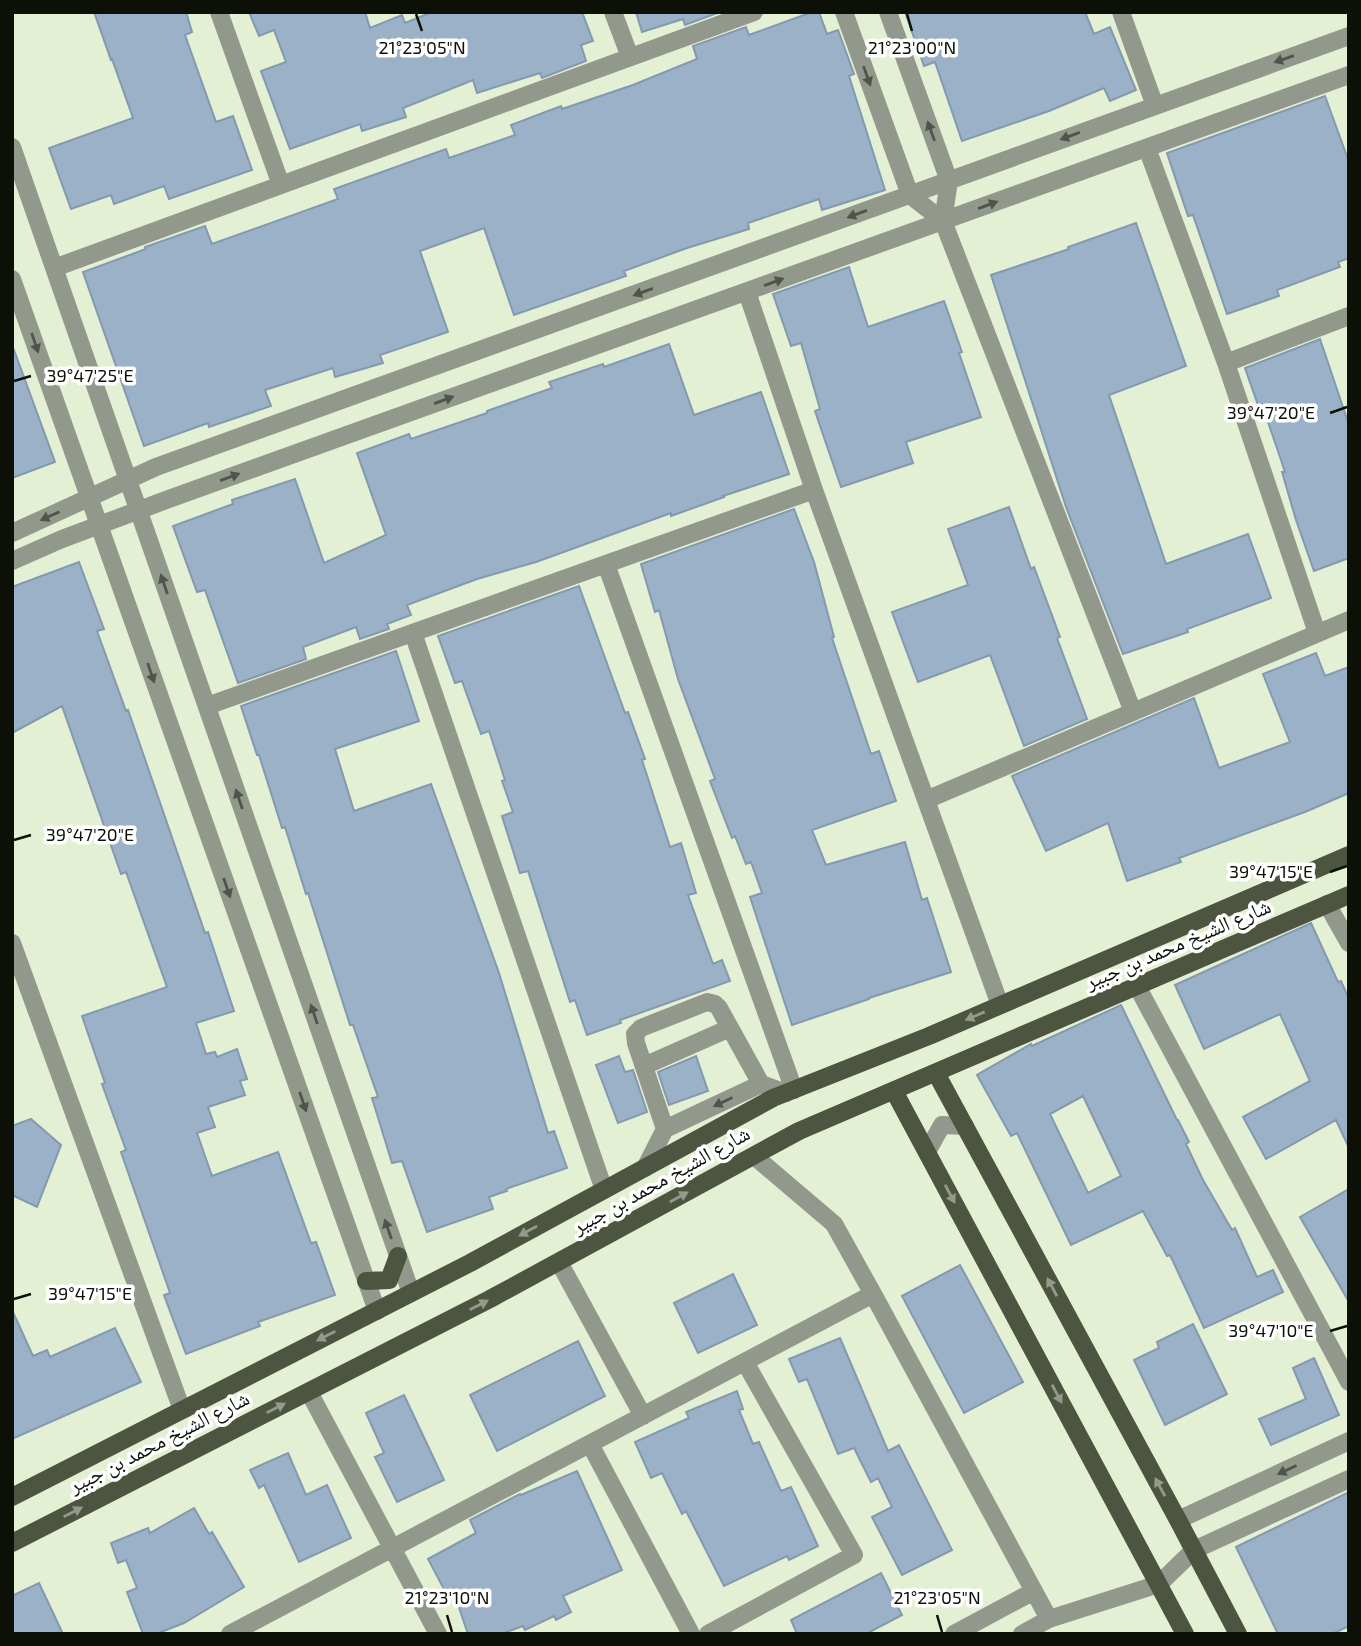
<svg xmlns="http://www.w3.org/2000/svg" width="1361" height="1646" viewBox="0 0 1361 1646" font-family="'Exo 2','Noto Naskh Arabic',sans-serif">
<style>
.building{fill:#9ab1c8;stroke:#8399af;stroke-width:2;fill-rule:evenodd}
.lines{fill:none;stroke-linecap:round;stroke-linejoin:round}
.minor{stroke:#93988c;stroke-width:18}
.major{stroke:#4d5540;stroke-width:18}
.oneway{fill:#50544a}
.oneway2{fill:#94998c}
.ticks{fill:none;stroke:#0c1007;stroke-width:2.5}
.labels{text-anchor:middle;stroke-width:7;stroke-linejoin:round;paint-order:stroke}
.street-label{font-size:21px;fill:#0c1007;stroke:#fff}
.ticks-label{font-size:18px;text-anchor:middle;fill:#0c1007;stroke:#fff;stroke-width:7;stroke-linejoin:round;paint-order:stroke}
</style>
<rect width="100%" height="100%" fill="#e4f0d3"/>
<path class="building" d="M 94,12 L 186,12 L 192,32 L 185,35 L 216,122 L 233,116 L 252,170 L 169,199 L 164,186 L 114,204 L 111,195 L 71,209 L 49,148 L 133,118 L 112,59 L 111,60 Z
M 249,12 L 365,12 L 370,28 L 402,15 L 405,23 L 432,12 L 582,12 L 593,41 L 581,45 L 586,61 L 542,78 L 540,73 L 477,93 L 473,80 L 403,108 L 406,117 L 362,131 L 360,124 L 290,149 L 261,71 L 286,62 L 274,30 L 259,36 Z
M 636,12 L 720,12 L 685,25 L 683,19 L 642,32 Z
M 812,12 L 819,12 L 827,34 L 838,30 L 854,74 L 849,76 L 885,190 L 822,210 L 819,199 L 748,223 L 749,229 L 687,248 L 624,271 L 626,276 L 514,315 L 484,228 L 420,251 L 448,332 L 380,355 L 383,363 L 335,377 L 333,368 L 265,390 L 271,406 L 209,427 L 208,423 L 144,446 L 83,272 L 146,249 L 145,247 L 205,226 L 212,244 L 338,199 L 334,189 L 446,149 L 449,158 L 515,135 L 511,125 L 561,106 L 562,109 L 633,85 L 697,59 L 693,46 L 746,27 L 749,35 Z
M 905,12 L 1085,12 L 1094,34 L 1110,27 L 1136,90 L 1110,101 L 1104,88 L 1049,111 L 962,141 L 935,62 L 924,66 Z
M 1325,96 L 1349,162 L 1349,258 L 1338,262 L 1340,267 L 1277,290 L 1279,296 L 1227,314 L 1193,215 L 1188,216 L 1167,153 Z
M 1136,223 L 1186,366 L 1109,395 L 1166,564 L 1248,534 L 1271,598 L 1187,629 L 1188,632 L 1123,654 L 1066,507 L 991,275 L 1069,249 L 1068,247 Z
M 849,267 L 868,327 L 944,301 L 962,352 L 959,353 L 981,417 L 906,442 L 913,463 L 841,487 L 815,411 L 820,409 L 801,343 L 791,346 L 773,294 Z
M 1320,339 L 1349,425 L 1349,558 L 1314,571 L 1296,520 L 1282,472 L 1285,472 L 1262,404 L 1258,405 L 1245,368 Z
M 669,344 L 694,415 L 761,392 L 789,474 L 723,496 L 724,497 L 671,516 L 671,513 L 536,562 L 477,579 L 407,605 L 411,615 L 387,624 L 389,629 L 360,639 L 356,627 L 303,647 L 306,659 L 238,683 L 205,590 L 197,592 L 173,526 L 233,504 L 232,500 L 295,479 L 324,563 L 386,535 L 357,453 L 409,434 L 411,439 L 487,413 L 487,411 L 552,388 L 549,382 L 603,364 L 604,367 Z
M 14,350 L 55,462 L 12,478 L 12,351 Z
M 1009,507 L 1031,569 L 1034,567 L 1060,637 L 1057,638 L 1087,719 L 1024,746 L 990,655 L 918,682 L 892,612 L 968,585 L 948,529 Z
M 794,509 L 814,562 L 834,637 L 832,638 L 871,754 L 879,751 L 896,801 L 812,830 L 826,865 L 905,842 L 922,900 L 927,898 L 951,972 L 869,998 L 869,999 L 792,1025 L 750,897 L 762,893 L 751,862 L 746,864 L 735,836 L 732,838 L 710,781 L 715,779 L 678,679 L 659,610 L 655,612 L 641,564 Z
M 79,562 L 104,629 L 97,631 L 126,711 L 128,710 L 205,933 L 208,932 L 234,1011 L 196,1023 L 206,1054 L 215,1052 L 217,1057 L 237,1049 L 247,1079 L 240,1081 L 245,1095 L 208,1107 L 215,1127 L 197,1133 L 212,1176 L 278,1152 L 311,1243 L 316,1242 L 335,1295 L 258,1322 L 260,1326 L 186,1354 L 164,1295 L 170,1293 L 121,1152 L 126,1150 L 102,1084 L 105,1083 L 82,1016 L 167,987 L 126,872 L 121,874 L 62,706 L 12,733 L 12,587 Z
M 579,586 L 625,713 L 628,712 L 645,759 L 642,760 L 670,847 L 681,843 L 696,893 L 688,895 L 713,964 L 722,960 L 730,981 L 620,1020 L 621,1023 L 587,1035 L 575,1000 L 570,1002 L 528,871 L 520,873 L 502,816 L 513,812 L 502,781 L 505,780 L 489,731 L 481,734 L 462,681 L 455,683 L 438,636 Z
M 396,651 L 419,721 L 335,749 L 354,811 L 431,784 L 499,973 L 548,1133 L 554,1131 L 567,1168 L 506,1189 L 507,1191 L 489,1197 L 493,1209 L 427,1232 L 402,1161 L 392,1163 L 372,1098 L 378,1097 L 353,1025 L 350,1025 L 308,893 L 306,894 L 285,827 L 282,828 L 259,755 L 257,755 L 241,706 Z
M 1316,653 L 1325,676 L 1349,667 L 1349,793 L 1305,812 L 1179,858 L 1181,862 L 1127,881 L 1108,823 L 1046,851 L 1012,776 L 1194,698 L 1219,768 L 1290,742 L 1263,674 Z
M 1311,923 L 1338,982 L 1341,981 L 1349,999 L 1349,1148 L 1336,1120 L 1266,1159 L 1243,1117 L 1310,1081 L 1280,1014 L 1204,1049 L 1175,985 Z
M 1121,1005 L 1177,1120 L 1178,1120 L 1189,1142 L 1186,1144 L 1203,1180 L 1232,1230 L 1235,1228 L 1257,1277 L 1273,1270 L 1283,1292 L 1204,1328 L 1170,1255 L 1167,1256 L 1143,1211 L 1071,1245 L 1017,1133 L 1011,1136 L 977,1075 L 1031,1044 L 1032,1046 ZM 1083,1096 L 1121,1176 L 1088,1193 L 1050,1114 Z
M 619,1056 L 625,1072 L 633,1070 L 647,1112 L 618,1123 L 596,1065 Z
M 696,1056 L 708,1091 L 669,1105 L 658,1072 Z
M 31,1119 L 61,1145 L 37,1207 L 12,1195 L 12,1126 Z
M 1349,1189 L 1349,1302 L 1300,1217 Z
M 960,1265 L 1023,1382 L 964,1413 L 902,1296 Z
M 733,1274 L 757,1325 L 698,1353 L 674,1303 Z
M 12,1310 L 33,1356 L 47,1350 L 50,1357 L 115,1328 L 141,1382 L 12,1439 Z
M 1193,1324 L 1227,1394 L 1165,1425 L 1134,1360 L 1159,1348 L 1157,1342 Z
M 840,1338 L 888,1451 L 899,1445 L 952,1550 L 902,1575 L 872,1517 L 892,1507 L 878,1478 L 871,1482 L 854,1448 L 838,1454 L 807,1379 L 799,1382 L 789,1359 Z
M 578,1341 L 605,1396 L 497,1451 L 470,1395 Z
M 1314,1358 L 1339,1415 L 1271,1445 L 1259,1419 L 1306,1399 L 1293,1368 Z
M 737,1391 L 743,1409 L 739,1410 L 753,1444 L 759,1442 L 781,1491 L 791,1487 L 818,1546 L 789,1560 L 787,1556 L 724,1586 L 686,1511 L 682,1514 L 662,1473 L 651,1478 L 635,1442 L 689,1418 L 686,1412 Z
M 404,1395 L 444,1480 L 397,1502 L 375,1457 L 384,1453 L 366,1413 Z
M 288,1453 L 306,1495 L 327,1485 L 351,1538 L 299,1562 L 264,1485 L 259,1488 L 250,1470 Z
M 577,1471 L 622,1570 L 563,1596 L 571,1612 L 556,1620 L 554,1616 L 525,1630 L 523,1626 L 501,1634 L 468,1634 L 453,1590 L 446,1593 L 428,1559 L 476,1533 L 470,1520 L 520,1494 L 521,1495 Z
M 1349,1492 L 1349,1626 L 1332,1634 L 1278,1634 L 1236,1547 Z
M 194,1508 L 209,1534 L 212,1532 L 244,1587 L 184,1623 L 156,1634 L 143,1634 L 127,1592 L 137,1588 L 126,1560 L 118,1563 L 111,1543 L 148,1528 L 150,1533 Z
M 881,1573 L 902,1615 L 866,1634 L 797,1634 L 791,1620 Z
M 39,1583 L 63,1634 L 12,1634 L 12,1596 Z"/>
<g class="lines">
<path class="minor" d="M 219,12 L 281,185
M 613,12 L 630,57
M 844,12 L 910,195 L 943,221
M 888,12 L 949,181 L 943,221 L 1133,712
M 1121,12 L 1155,106
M 12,147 L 411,1293
M 1147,148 L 1226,363 L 1317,633
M 54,268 L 754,12
M 12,279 L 377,1311
M 747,292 L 814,490 L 1000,1005
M 1226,363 L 1349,316
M 12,533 L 156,467 L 1349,36
M 12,561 L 62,539 L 166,500 L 1349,75
M 606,564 L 794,1090
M 413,633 L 604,1190
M 207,706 L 814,490
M 926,800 L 1349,620
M 1327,904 L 1349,943
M 12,943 L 182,1410
M 1137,986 L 1349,1382
M 644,1066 L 730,1028
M 665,1129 L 636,1043 L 635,1034 L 641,1028 L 707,1002 L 715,1004 L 719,1008 L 761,1084
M 927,1152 L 942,1125 L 965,1126
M 754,1156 L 834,1224 L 873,1294 L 1049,1619
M 645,1168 L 665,1129 L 761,1084 L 786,1093
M 559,1262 L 643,1416
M 309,1392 L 438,1634
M 590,1444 L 691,1634
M 1178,1520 L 1349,1441
M 230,1634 L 873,1294
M 708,1634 L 854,1555 L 745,1362
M 954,1634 L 1034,1591
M 1022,1634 L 1049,1619 L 1159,1584 L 1194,1550 L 1349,1479"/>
<path class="major" d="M 936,1073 L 1178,1520 L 1238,1634
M 894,1091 L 1185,1634
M 366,1281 L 389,1280 L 398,1256
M 12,1497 L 470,1263 L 773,1098 L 929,1036 L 1349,855
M 12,1543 L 490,1299 L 799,1131 L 1349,895"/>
</g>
<defs><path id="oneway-solid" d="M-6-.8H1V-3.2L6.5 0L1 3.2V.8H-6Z" transform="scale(1.75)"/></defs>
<g class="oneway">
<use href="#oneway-solid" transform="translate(1284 59) rotate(161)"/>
<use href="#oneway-solid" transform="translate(867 76) rotate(70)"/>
<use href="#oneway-solid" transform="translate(931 131) rotate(-110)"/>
<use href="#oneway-solid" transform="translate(1070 136) rotate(160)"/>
<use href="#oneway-solid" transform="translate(988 205) rotate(-20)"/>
<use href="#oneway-solid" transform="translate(857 214) rotate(160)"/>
<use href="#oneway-solid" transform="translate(774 282) rotate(-20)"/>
<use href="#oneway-solid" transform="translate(643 292) rotate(160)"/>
<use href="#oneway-solid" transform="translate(35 343) rotate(71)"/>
<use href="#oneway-solid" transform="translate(444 400) rotate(-20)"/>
<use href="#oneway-solid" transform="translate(230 477) rotate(-20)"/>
<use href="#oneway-solid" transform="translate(50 516) rotate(156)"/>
<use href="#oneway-solid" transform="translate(164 584) rotate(-109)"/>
<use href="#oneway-solid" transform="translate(151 673) rotate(71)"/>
<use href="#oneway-solid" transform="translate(239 799) rotate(-109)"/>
<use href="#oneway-solid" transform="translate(227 888) rotate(71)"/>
<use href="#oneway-solid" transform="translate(314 1014) rotate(-109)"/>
<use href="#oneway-solid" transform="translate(303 1102) rotate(71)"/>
<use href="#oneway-solid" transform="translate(723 1102) rotate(155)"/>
<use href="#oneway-solid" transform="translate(388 1229) rotate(-109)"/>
<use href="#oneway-solid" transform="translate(1287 1470) rotate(155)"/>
</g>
<g class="oneway2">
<use href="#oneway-solid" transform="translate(975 1016) rotate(157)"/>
<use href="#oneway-solid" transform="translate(950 1194) rotate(62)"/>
<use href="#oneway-solid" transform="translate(679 1197) rotate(-29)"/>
<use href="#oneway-solid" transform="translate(528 1231) rotate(151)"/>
<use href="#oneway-solid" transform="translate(1052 1287) rotate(-118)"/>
<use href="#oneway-solid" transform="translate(479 1305) rotate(-27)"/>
<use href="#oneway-solid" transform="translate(326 1336) rotate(153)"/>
<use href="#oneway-solid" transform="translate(1057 1394) rotate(62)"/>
<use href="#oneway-solid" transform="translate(276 1408) rotate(-27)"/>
<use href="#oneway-solid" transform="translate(1160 1487) rotate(-118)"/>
<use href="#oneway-solid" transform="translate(73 1512) rotate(-27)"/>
</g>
<path class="ticks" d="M 416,14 L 422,31M 907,14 L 912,31M 14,381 L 31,376M 1330,413 L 1347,407M 14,840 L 31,835M 1330,872 L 1347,866M 14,1299 L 31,1294M 1330,1331 L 1347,1326M 447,1615 L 452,1632M 937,1615 L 942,1632"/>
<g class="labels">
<g class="street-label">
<text transform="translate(1178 944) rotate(-23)" y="7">شارع الشيخ محمد بن جبير</text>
<text transform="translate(661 1180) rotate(-29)" y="7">شارع الشيخ محمد بن جبير</text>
<text transform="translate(159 1442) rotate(-27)" y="7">شارع الشيخ محمد بن جبير</text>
</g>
</g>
<g class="ticks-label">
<text x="422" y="54">21°23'05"N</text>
<text x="912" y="54">21°23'00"N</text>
<text x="90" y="382">39°47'25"E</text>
<text x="1271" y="419">39°47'20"E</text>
<text x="90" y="841">39°47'20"E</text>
<text x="1271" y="878">39°47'15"E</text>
<text x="90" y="1300">39°47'15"E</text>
<text x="1271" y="1337">39°47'10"E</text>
<text x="447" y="1604">21°23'10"N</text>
<text x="937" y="1604">21°23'05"N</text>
</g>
<rect width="1361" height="1646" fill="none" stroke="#0c1007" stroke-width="28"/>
</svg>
